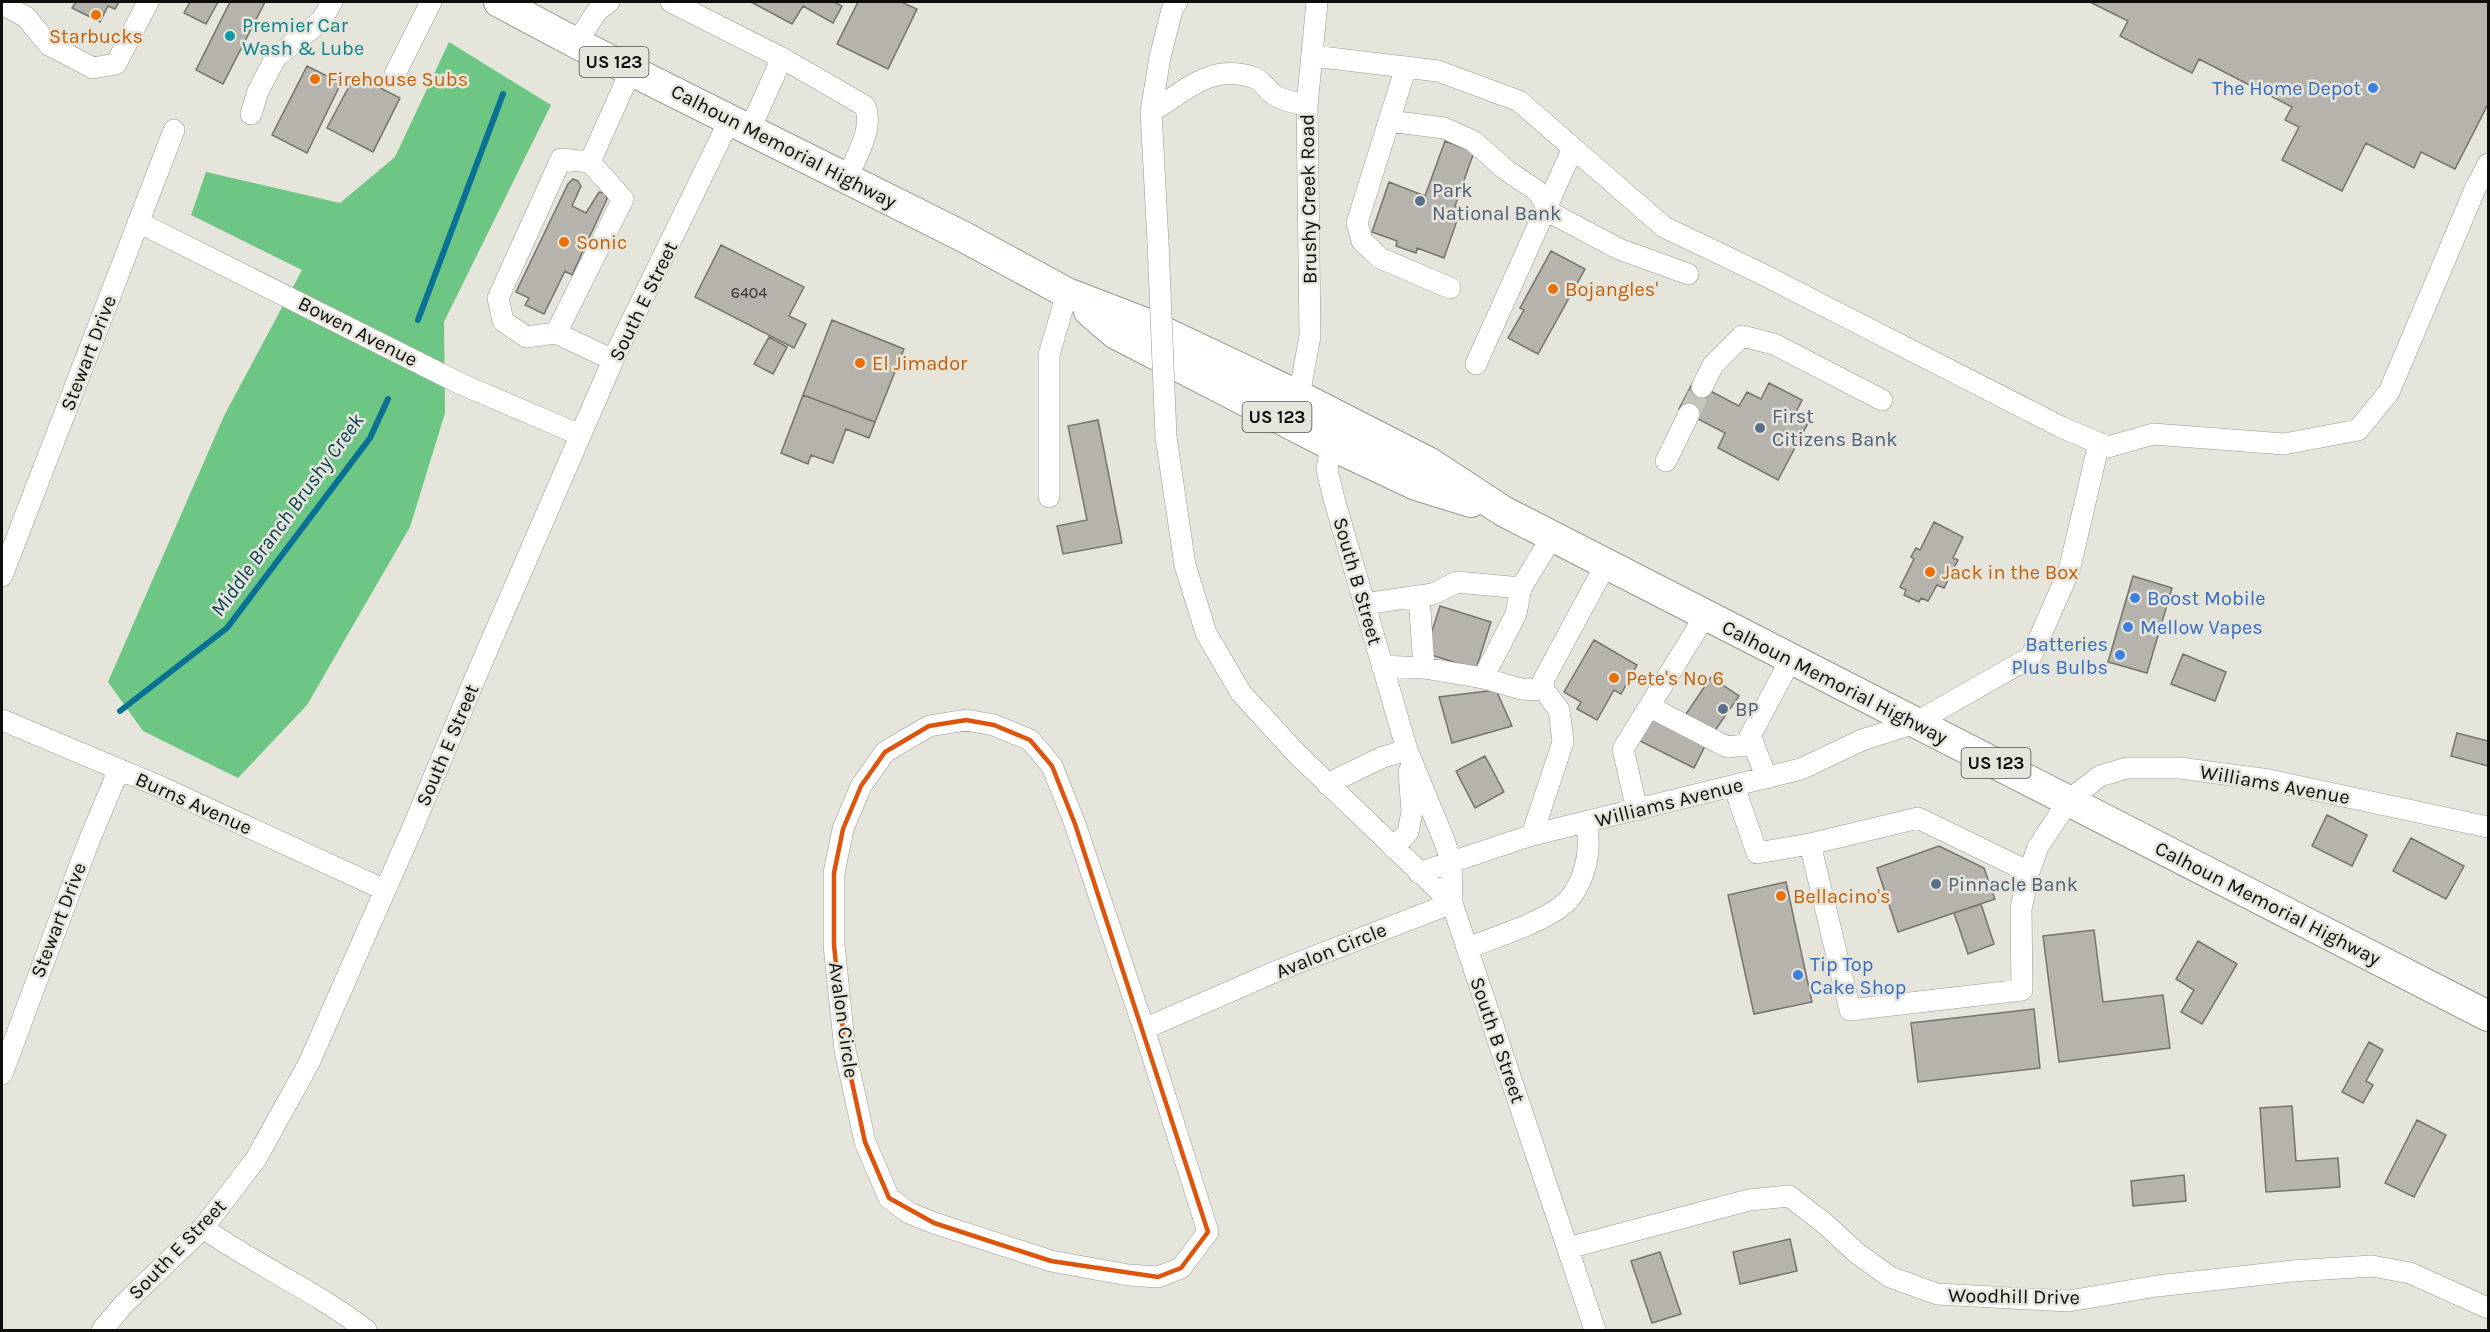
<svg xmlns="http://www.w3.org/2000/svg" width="2490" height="1332" viewBox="0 0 2490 1332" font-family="Karla,sans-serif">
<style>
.forest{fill:#6dc684}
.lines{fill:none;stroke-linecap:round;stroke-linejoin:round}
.stream{stroke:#097194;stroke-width:6}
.building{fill:#b5b3ac;stroke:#74736c;stroke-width:1.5}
.minor-tunnel{stroke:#c6c5bd;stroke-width:21;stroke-dasharray:21 10;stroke-linecap:butt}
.minor-casing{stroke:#98968f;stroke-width:22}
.highway-casing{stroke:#98968f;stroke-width:32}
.minor{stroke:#fff;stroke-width:21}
.highway{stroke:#fff;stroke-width:30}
.minor-bridge-casing{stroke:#98968f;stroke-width:22;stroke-linecap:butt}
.minor-bridge{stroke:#fff;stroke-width:21}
.marked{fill:none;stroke:#dd550c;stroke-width:4.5;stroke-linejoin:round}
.food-dot{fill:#e8710a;stroke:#e6e5dc;stroke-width:2}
.culture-dot{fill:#0f9aa8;stroke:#e6e5dc;stroke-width:2}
.shop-dot{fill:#3f7fe0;stroke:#e6e5dc;stroke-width:2}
.service-dot{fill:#5c6f8a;stroke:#e6e5dc;stroke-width:2}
.labels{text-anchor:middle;stroke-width:5;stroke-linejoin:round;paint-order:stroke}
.number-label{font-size:16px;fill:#383633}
.shield{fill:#e6e5dc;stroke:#4f4e4a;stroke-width:1.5}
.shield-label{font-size:18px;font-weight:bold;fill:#0e0d0b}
.culture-label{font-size:20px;fill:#0d838f;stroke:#e6e5dc;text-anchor:start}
.food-label{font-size:20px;fill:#c56008;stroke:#e6e5dc;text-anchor:start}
.shop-label{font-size:20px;fill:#366cbe;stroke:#e6e5dc;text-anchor:start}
.street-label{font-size:20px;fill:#0e0d0b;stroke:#e6e5dc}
.service-label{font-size:20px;fill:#4e5e75;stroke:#e6e5dc;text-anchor:start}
.water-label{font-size:21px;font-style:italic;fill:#083e52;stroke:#e6e5dc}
</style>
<rect width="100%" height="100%" fill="#e6e5dc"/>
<path class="forest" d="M 449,42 L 551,105 L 444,322 L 445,413 L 410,527 L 307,705 L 238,778 L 143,731 L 108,682 L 224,416 L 302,270 L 191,215 L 206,172 L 340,203 L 395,157 Z"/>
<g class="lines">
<path class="stream" d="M 418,320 L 503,94
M 120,711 L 227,628 L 370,438 L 388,399"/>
</g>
<path class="building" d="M 76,2 L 119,2 L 115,9 L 108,6 L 100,22 L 72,8 Z
M 190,2 L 218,2 L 206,24 L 184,13 Z
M 230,2 L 265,2 L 223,84 L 196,70 Z
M 751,2 L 834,2 L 842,6 L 833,23 L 803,6 L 792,24 Z
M 858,2 L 901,2 L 917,9 L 888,69 L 837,44 Z
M 2090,2 L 2488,2 L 2488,104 L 2455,169 L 2421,152 L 2414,168 L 2366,143 L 2342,191 L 2282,160 L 2299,127 L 2285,120 L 2292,107 L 2199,59 L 2192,73 L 2120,36 L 2128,21 Z
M 307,66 L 341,83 L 307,153 L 272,135 Z
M 355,75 L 400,98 L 373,152 L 327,128 Z
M 1445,141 L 1474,152 L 1455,206 L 1461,209 L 1444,258 L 1417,248 L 1416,253 L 1396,246 L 1397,241 L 1372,232 L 1389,182 L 1425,196 Z
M 573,179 L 578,181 L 581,186 L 572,206 L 586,213 L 599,192 L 605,193 L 607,199 L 572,275 L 565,271 L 544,314 L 525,305 L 529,298 L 516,292 L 568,184 Z
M 721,245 L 804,287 L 789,316 L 806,324 L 794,348 L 695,297 Z
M 1551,251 L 1585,269 L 1538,354 L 1508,338 L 1524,310 L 1520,308 Z
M 832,320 L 904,349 L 875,422 L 803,395 Z
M 769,337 L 787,347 L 773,374 L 754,364 Z
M 1693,382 L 1739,406 L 1747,392 L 1761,399 L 1769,383 L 1802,400 L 1794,416 L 1808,423 L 1778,480 L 1718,448 L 1725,433 L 1679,409 Z
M 803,395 L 875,422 L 869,438 L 846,429 L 833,463 L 811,455 L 808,464 L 781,453 Z
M 1098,420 L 1122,543 L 1063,554 L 1057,526 L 1087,520 L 1068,426 Z
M 1934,522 L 1963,537 L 1953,558 L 1958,560 L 1944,588 L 1937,585 L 1928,601 L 1921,598 L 1919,602 L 1904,595 L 1906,590 L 1900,587 L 1914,559 L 1911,557 L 1916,548 L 1920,550 Z
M 2133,576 L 2172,588 L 2147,673 L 2108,662 Z
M 1440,606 L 1491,622 L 1476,669 L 1425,653 Z
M 1594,640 L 1637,665 L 1621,694 L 1614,690 L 1597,720 L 1577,709 L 1581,702 L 1564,692 Z
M 2183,654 L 2226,672 L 2215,701 L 2171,684 Z
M 1711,677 L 1739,696 L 1714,732 L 1686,714 Z
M 1496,690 L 1512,726 L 1452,743 L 1439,697 Z
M 1648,710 L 1708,740 L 1694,768 L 1634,738 Z
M 2457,733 L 2488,741 L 2488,766 L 2451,756 Z
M 1485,756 L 1504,792 L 1475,808 L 1456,771 Z
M 2327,815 L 2367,835 L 2352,866 L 2312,846 Z
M 2411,838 L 2464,866 L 2446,899 L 2393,871 Z
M 1939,846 L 1984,868 L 1995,899 L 1898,932 L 1877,868 Z
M 1786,882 L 1812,1002 L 1754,1014 L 1728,895 Z
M 1981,904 L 1994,944 L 1968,954 L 1954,913 Z
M 2094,930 L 2103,1002 L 2163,995 L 2170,1048 L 2059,1062 L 2043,936 Z
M 2198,941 L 2237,964 L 2202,1024 L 2181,1012 L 2194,990 L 2176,979 Z
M 2034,1009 L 2040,1068 L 1918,1082 L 1911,1023 Z
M 2369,1042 L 2383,1050 L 2366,1081 L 2373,1085 L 2363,1103 L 2342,1092 Z
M 2292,1106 L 2296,1161 L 2338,1158 L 2340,1187 L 2266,1192 L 2260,1108 Z
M 2417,1120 L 2446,1135 L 2414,1197 L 2385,1183 Z
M 2184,1175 L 2186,1201 L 2133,1206 L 2131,1181 Z
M 1790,1239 L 1797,1271 L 1740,1284 L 1733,1252 Z
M 1660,1252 L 1681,1314 L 1652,1323 L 1631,1261 Z"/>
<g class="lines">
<path class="minor-tunnel" d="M 1689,414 L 1702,387"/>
<g class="minor-casing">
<path id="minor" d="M 671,2 L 782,58 L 750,129
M 2,4 L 26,17 L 49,45 L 93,68 L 116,64 L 148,2
M 576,43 L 598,10 L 609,2
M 1313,56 L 1438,71 L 1519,101 L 1664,227 L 1758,272 L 2061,427 L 2108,447 L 2153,434 L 2284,444 L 2358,430 L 2389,392 L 2475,189 L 2488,164
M 782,58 L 865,106 C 874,130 856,156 847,178
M 395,74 L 431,2
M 1151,112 C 1185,92 1210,62 1255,78 C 1263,81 1268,92 1276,96 C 1285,101 1297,103 1307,106
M 251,114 L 258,91 L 276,57 L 321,21 L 332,2
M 1389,121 L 1406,67
M 590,162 L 631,70
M 138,222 L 461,384 L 580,435
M 1158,242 L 1151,112 L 1160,57 L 1172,10 L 1177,2
M 1450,288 L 1380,258 L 1362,241 L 1357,223 L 1389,121 L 1444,128 L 1473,141 L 1506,170 L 1536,190 L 1553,214 L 1619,249 L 1688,274
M 556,333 L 623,199 L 590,162 L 561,159 L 498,298 L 503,321 L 526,337 L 556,333 L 613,360
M 1476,364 L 1573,148
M 1702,387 L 1713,365 L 1742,336 L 1774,344 L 1882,400
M 1299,396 L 1310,336 L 1307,106 L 1317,2
M 1166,437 L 1185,565 L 1206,633 L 1241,693 L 1297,754 L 1452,903
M 1331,445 L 1327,470 L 1334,499 L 1407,750 L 1444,840 L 1451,861 L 1452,903 L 1595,1330
M 1666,461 L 1689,414
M 1049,497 L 1049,355 L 1067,293
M 2,576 L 174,130
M 1419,596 L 1424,668
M 1364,604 L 1433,594 L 1457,582 L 1521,588
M 1382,666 L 1424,668 L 1483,678 L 1521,689 L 1544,690
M 1483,678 L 1516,614 L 1521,588 L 1552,537
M 1650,707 L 1727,747 L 1754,744
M 2,720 L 161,787 L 385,890
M 966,720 L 994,725 L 1030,740 L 1052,766 L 1075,824 L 1144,1029 L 1208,1232 L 1181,1268 L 1158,1277 L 1128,1275 L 1051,1261 L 934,1223 L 909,1213 L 889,1198 L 865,1142 L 845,1050 L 834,945 L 834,873 L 843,829 L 861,786 L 885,752 L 929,726 Z
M 1767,778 L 1750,736 L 1791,659
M 1327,784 L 1383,757 L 1407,750
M 1734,786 L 1757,853 L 1810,844 L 1850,1010 L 2022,990 L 2021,909 L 2029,872 L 2038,847 L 2069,800 L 2100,776 L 2127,768 L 2180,768 L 2269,780 L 2488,827
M 1637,810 L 1623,749 L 1705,616
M 1532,835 L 1563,742 L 1559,710 L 1544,690 L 1543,681 L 1606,564
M 1810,844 L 1918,818 L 2029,872
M 1394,848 L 1408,832 L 1412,812 L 1409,771
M 1419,873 L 1532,835 L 1801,769 L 1862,740 L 1915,723 L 2031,657 L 2069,571 L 2099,443
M 1467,948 C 1493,938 1544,922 1564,904 C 1578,893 1587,867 1588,850 C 1589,841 1587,831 1587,822
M 1144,1029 L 1272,973 L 1452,903
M 2,1074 L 87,846 L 119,769
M 203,1228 C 256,1265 315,1291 366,1330
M 1568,1248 L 1749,1200 L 1789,1196 L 1824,1223 L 1858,1254 L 1890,1277 L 1937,1294 L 2069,1301 L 2157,1286 L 2292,1271 L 2372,1266 L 2410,1273 L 2488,1308
M 102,1330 L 125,1303 L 203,1228 L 256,1159 L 309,1063 L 413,827 L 476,676 L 617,351 L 730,119"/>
</g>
<g class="highway-casing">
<path id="highway" d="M 499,2 L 576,43 L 964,237 L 1067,293 L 1145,323 L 1299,396 L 1430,463 L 1503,511 L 2488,1016
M 1089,311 L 1116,334 L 1331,445 L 1416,485 L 1471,502"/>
</g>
<use href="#minor" class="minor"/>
<use href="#highway" class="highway"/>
<g class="minor-bridge-casing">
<path id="minor-bridge" d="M 1158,242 L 1166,437"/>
</g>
<use href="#minor-bridge" class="minor-bridge"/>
</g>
<path class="marked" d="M 966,720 L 994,725 L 1030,740 L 1052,766 L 1075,824 L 1208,1232 L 1181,1268 L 1158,1277 L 1051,1261 L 934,1223 L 889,1198 L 865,1142 L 845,1050 L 834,945 L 834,873 L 843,829 L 861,786 L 885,752 L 929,726 Z"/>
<g class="food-dot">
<circle cx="96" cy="15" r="6"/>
<circle cx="315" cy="79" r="6"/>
<circle cx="564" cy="242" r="6"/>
<circle cx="1553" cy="289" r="6"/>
<circle cx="860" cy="363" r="6"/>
<circle cx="1930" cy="572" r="6"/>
<circle cx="1614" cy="678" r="6"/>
<circle cx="1781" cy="896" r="6"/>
</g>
<circle class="culture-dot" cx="230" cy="36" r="6"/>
<g class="shop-dot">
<circle cx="2373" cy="88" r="6"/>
<circle cx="2135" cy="598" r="6"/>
<circle cx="2128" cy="627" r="6"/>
<circle cx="2120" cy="655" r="6"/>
<circle cx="1798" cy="975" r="6"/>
</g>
<g class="service-dot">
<circle cx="1420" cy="201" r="6"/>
<circle cx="1760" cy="428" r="6"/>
<circle cx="1723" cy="709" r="6"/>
<circle cx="1936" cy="884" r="6"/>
</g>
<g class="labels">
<g class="number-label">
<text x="749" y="298">6404</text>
</g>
<g class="shield">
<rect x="579.5" y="47" width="69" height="30" rx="4.5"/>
<rect x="1242.5" y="402" width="69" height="30" rx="4.5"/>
<rect x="1961.5" y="748" width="69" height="30" rx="4.5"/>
</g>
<g class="shield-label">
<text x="614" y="68">US 123</text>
<text x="1277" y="423">US 123</text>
<text x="1996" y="769">US 123</text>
</g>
<g class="culture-label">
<text x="242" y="32">Premier Car<tspan x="242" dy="23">Wash &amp; Lube</tspan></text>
</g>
<g class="food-label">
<text x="96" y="43" text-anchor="middle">Starbucks</text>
<text x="327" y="86">Firehouse Subs</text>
<text x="576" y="249">Sonic</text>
<text x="1565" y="296">Bojangles'</text>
<text x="872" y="370">El Jimador</text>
<text x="1942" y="579">Jack in the Box</text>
<text x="1626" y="685">Pete's No 6</text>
<text x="1793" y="903">Bellacino's</text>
</g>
<g class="shop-label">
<text x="2361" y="95" text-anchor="end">The Home Depot</text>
<text x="2147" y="605">Boost Mobile</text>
<text x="2140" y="634">Mellow Vapes</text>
<text x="2108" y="651" text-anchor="end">Batteries<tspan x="2108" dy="23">Plus Bulbs</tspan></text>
<text x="1810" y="971">Tip Top<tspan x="1810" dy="23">Cake Shop</tspan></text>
</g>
<g class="street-label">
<text transform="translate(784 146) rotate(27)" y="7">Calhoun Memorial Highway</text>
<text transform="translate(1308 199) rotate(-91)" y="7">Brushy Creek Road</text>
<text transform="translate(643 301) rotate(-64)" y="7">South E Street</text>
<text transform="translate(358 331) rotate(27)" y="7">Bowen Avenue</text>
<text transform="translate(88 353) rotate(-69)" y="7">Stewart Drive</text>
<text transform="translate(1358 581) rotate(74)" y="7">South B Street</text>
<text transform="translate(1835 682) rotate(27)" y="7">Calhoun Memorial Highway</text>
<text transform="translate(447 745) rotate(-67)" y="7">South E Street</text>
<text transform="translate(2275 784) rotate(10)" y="7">Williams Avenue</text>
<text transform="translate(1669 802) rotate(-14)" y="7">Williams Avenue</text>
<text transform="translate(194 803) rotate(24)" y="7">Burns Avenue</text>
<text transform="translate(2268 903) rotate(27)" y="7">Calhoun Memorial Highway</text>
<text transform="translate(58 920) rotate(-69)" y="7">Stewart Drive</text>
<text transform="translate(1331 950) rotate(-22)" y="7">Avalon Circle</text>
<text transform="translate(844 1020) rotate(82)" y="7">Avalon Circle</text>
<text transform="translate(1498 1040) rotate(71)" y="7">South B Street</text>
<text transform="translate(177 1249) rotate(-46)" y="7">South E Street</text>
<text transform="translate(2014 1296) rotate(1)" y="7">Woodhill Drive</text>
</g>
<g class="service-label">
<text x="1432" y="197">Park<tspan x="1432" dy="23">National Bank</tspan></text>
<text x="1772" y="423">First<tspan x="1772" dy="23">Citizens Bank</tspan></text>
<text x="1735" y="716">BP</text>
<text x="1948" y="891">Pinnacle Bank</text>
</g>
<g class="water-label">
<text transform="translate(287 515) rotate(-54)" y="7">Middle Branch Brushy Creek</text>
</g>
</g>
<rect width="2490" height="1332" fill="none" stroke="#0e0d0b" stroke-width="6"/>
</svg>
